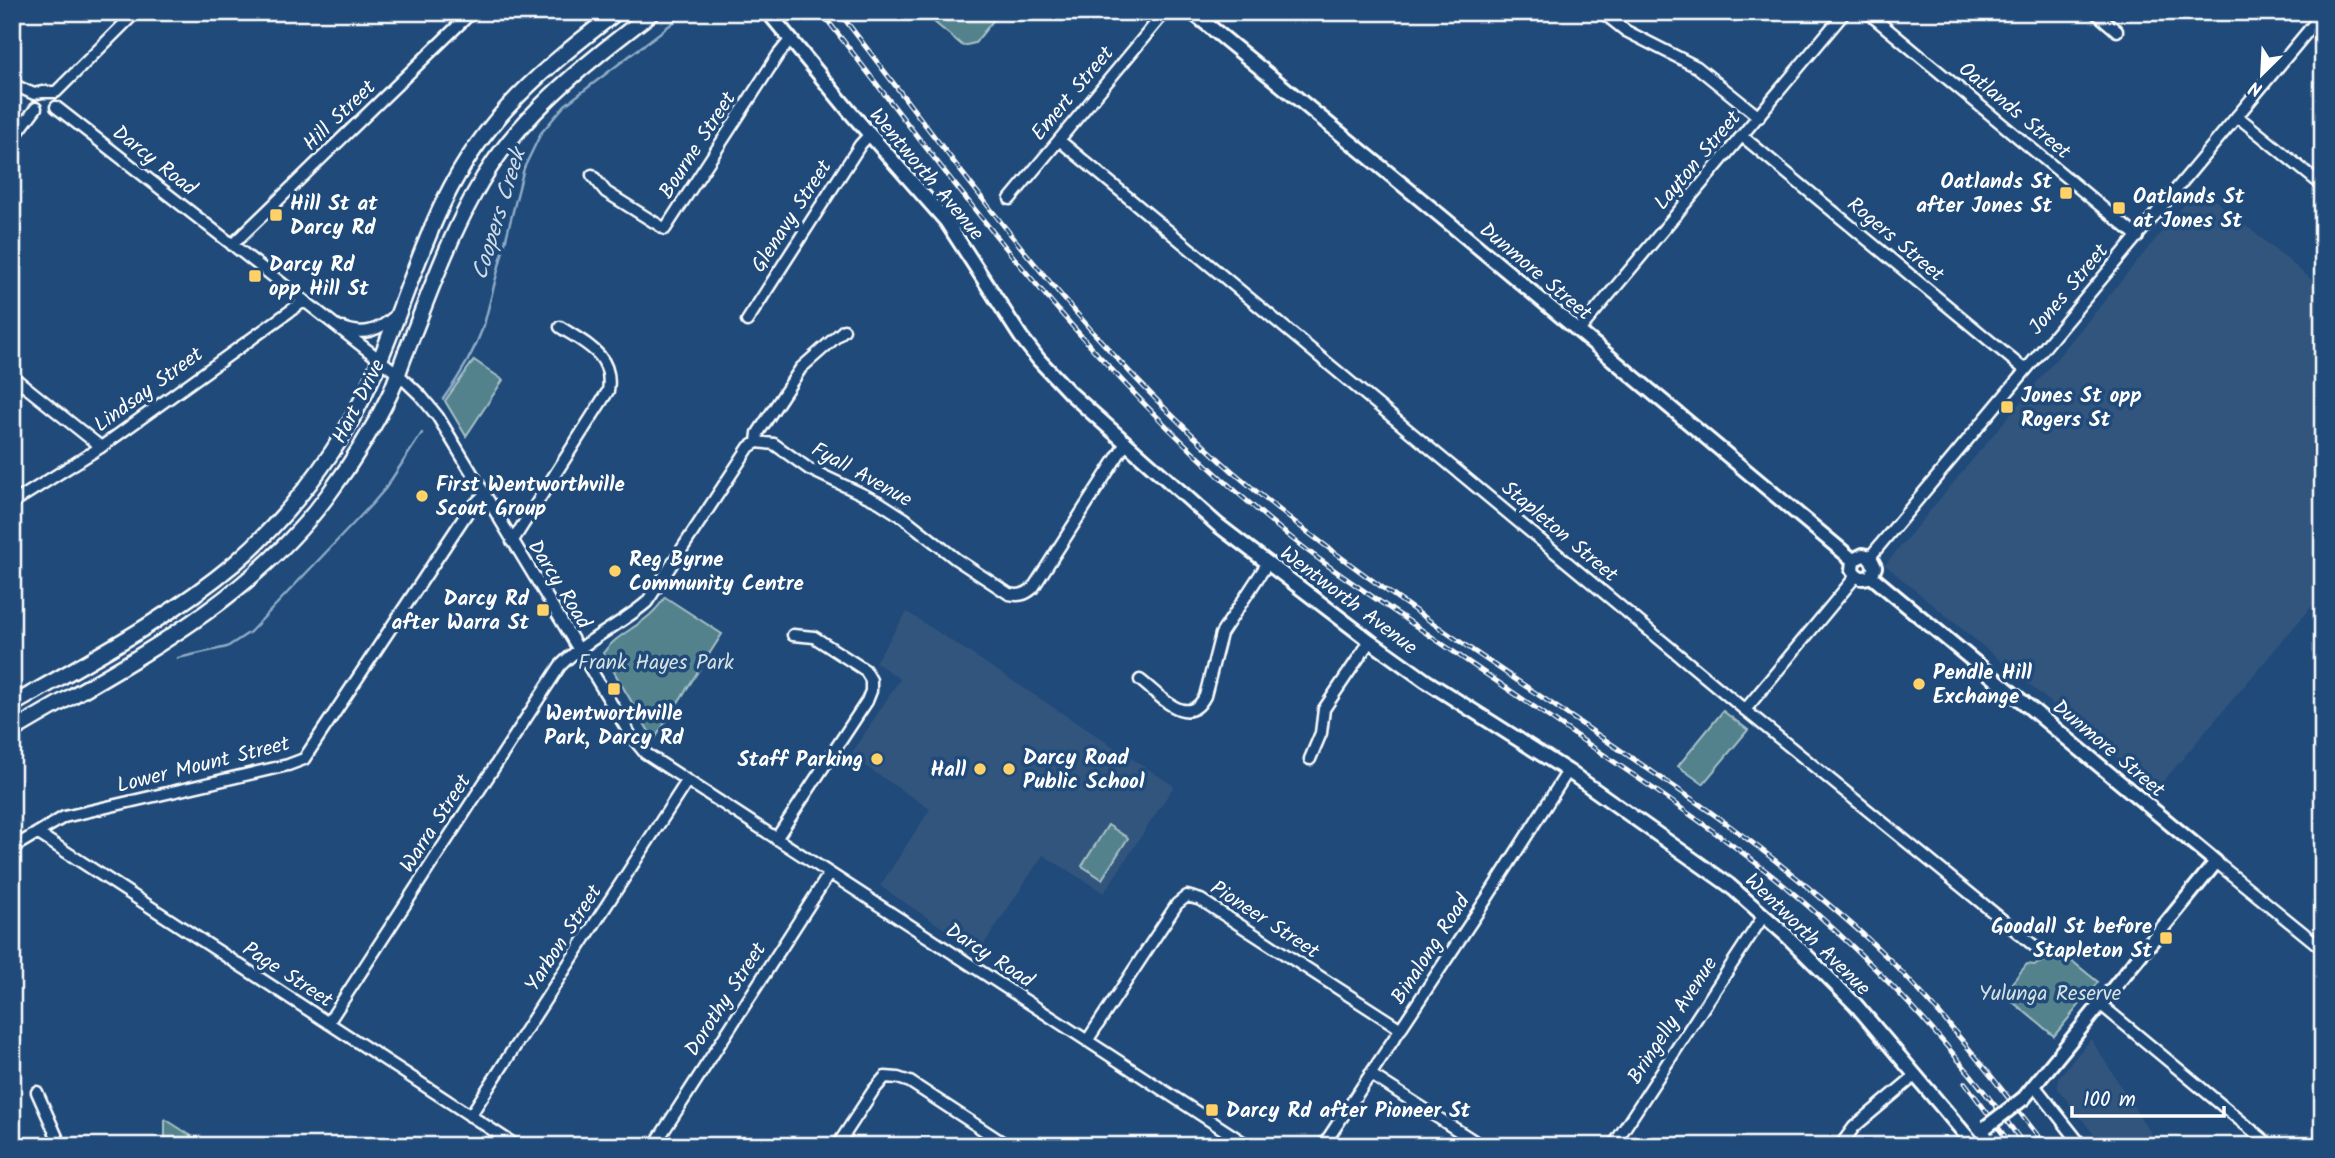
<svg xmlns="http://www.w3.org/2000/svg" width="2335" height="1158" viewBox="0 0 2335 1158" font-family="Kalam,sans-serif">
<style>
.built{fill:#33547d}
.green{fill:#52828c;stroke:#a8c0c6;stroke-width:2}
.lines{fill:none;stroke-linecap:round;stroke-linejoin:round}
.stream{stroke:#8eacc6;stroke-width:2.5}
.minor-casing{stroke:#fff;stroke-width:15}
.major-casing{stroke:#fff;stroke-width:18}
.highway-casing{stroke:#fff;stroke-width:19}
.minor{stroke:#1f4a7a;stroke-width:10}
.major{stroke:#1f4a7a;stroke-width:12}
.highway{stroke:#1f4a7a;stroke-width:14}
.rail-casing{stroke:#fff;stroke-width:5}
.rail{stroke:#1f4a7a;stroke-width:2.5;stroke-dasharray:8;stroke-linecap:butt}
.major-bridge-casing{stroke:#fff;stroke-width:18;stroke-linecap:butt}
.major-bridge{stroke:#1f4a7a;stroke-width:12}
.poi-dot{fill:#ffd166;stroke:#1f4a7a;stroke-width:2.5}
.labels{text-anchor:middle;stroke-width:7;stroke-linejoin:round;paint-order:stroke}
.street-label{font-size:21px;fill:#fff;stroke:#1f4a7a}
.poi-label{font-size:21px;font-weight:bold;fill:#fff;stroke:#1f4a7a;text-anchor:start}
.park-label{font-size:21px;fill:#d4e0e2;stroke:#1f4a7a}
.water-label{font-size:23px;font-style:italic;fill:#d0dce7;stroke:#1f4a7a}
</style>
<rect width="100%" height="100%" fill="#1f4a7a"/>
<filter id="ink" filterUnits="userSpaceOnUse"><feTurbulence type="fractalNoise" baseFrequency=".0143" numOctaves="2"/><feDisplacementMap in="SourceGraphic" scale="14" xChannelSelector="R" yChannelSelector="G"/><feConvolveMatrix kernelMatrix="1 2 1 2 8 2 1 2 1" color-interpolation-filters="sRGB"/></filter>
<g filter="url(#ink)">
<path class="built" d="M 2199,187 L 2323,289 L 2323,593 L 2156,790 L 1885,565 Z
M 907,612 L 1174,786 L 1104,893 L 1043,855 L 979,952 L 880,886 L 930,809 L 850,756 L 900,679 L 875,662 Z
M 2091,1039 L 2144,1123 L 2160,1146 L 2103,1146 L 2058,1089 L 2058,1078 Z"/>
<path class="green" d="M 922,12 L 1000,12 L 975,43 L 963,46 Z
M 474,360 L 503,380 L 466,436 L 445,401 Z
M 665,597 L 722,634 L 654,740 L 603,653 C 617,632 648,625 665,597 Z
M 1723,711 L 1748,730 L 1703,784 L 1678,766 Z
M 1108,825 L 1128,838 L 1102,879 L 1082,866 Z
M 2051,944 L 2098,982 L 2054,1036 L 2003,994 L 2027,964 L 2035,965 L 2047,959 Z
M 165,1119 L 207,1146 L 165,1146 Z"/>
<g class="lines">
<path class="stream" d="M 443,399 C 461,375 474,352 484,325 L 524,168 L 541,133 L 565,105 L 687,12
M 178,658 L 227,647 L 250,632 L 372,504 L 385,489 L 422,433"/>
<g class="minor-casing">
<path id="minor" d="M 1602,12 L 1626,31 L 1697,67 L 1759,117
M 1867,12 L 2138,237
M 2095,12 L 2117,31
M 12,84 L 34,94
M 56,92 L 136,12
M 34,94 L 42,92 L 56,92
M 56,107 L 398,374 L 420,395 L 438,417 L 631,736 L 645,753 L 1249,1146
M 2237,116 L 2323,186
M 1742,136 L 2025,370
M 12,140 L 36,108
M 1059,140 L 1745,710 L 2038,949
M 592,175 L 606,192 L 665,229 L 778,55 L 790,40
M 1010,199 L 1165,12
M 232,245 L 472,12
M 747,321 L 860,145 L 870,134
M 343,328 C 364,336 378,331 395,316
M 1578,332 L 1845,12
M 12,376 L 101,447
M 757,442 L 758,433 L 801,368 L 844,330
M 12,503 L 101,447 L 304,301
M 512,542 L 608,391 C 614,355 586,344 560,327
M 1870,557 L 2323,13
M 1140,680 C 1160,695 1187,730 1205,696 L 1221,634 L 1267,564
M 1745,710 L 1856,576
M 1310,759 L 1321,733 L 1324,709 L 1370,641
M 37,833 L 517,1146
M 776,839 L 867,701 L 871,691 L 871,680 L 865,670 L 814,637 L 793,635
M 12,848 L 64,817 L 288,765 L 304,759 L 469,510 L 484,495
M 2216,862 L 2323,949
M 2100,1004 L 2271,1146
M 328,1023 L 560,666 C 585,640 619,626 647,602 L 749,447 L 757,442 L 774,444 L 809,469 L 879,502 L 904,518 L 956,559 L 1009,594 C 1019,596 1025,595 1033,588 L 1126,443
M 1087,1041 L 1177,904 L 1187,896 L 1201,900 L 1401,1029
M 1370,1074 L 1482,1146
M 2034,1085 L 2082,1146
M 37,1092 L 61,1146
M 470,1116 L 687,781
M 654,1146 L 829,874
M 837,1146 L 873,1091 L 885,1077 L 898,1078 L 910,1082 L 1008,1146
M 1323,1146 L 1487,898 L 1568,771
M 1613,1146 L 1764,915
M 1840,1146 L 1854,1127 L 1916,1075"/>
</g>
<g class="major-casing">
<path id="major" d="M 768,12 L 850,112 L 946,221 L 1021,337 L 1039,360 L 1070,393 L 1218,525 L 1370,641 L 1426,681 L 1568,771 L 1729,885 L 1787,936 L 1856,1005 L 1975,1146
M 1192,12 L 1442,217 L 1853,560
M 1853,560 L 1863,555 L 1870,557 L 1875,567 L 1871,576
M 1853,560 L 1852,570 C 1857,578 1863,580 1871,576
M 1871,576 L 2216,862 L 2024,1098"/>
</g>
<g class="highway-casing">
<path id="highway" d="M 12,705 C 88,661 168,619 235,563 C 272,531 305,492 332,452 C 384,375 404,283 444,201 C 485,116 544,68 617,12
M 12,731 C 125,664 248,604 328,495 C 351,464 372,431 389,396 C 396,382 400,366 406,352 C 427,300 446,245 473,196 C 514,118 584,65 653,12"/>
</g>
<use href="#minor" class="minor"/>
<use href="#major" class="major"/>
<use href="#highway" class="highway"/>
<g class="rail-casing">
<path id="rail" d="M 821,12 C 971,205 1113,401 1308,551 C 1348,581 1391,609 1432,637 C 1499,683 1566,729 1632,774 C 1680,807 1729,841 1775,878 C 1870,956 1953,1045 2025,1146
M 839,12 C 968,179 1093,357 1257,492 C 1373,587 1501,669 1626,754 C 1679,790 1733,826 1782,866 C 1819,896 1857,927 1890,960 C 1947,1018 1996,1082 2046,1146
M 1965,1083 L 2012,1146"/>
</g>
<use href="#rail" class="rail"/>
<g class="major-bridge-casing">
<path id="major-bridge" d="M 1986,1127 L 2024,1098"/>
</g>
<use href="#major-bridge" class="major-bridge"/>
</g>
</g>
<g class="poi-dot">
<rect x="2059" y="186" width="14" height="14" rx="3.5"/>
<rect x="2112" y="201" width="14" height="14" rx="3.5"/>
<rect x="269" y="208" width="14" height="14" rx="3.5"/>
<rect x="248" y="269" width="14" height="14" rx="3.5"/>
<rect x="2000" y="400" width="14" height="14" rx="3.5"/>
<circle cx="422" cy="496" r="7"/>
<circle cx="615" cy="571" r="7"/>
<rect x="536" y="603" width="14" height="14" rx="3.5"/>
<circle cx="1919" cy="684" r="7"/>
<rect x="607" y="682" width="14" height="14" rx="3.5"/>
<circle cx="877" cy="759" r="7"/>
<circle cx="980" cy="769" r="7"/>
<circle cx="1009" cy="769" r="7"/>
<rect x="2159" y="931" width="14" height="14" rx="3.5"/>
<rect x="1205" y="1103" width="14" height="14" rx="3.5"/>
</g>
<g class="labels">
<g class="street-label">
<text transform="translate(1072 93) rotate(-50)" y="7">Emert Street</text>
<text transform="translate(2015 110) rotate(40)" y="7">Oatlands Street</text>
<text transform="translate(339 115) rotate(-44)" y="7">Hill Street</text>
<text transform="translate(697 145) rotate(-57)" y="7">Bourne Street</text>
<text transform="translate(155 160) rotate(38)" y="7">Darcy Road</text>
<text transform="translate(1697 160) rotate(-50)" y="7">Layton Street</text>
<text transform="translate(927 174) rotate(50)" y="7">Wentworth Avenue</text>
<text transform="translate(791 216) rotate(-57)" y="7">Glenavy Street</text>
<text transform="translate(1896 239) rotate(40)" y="7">Rogers Street</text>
<text transform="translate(1536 271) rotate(40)" y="7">Dunmore Street</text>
<text transform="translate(2068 289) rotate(-50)" y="7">Jones Street</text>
<text transform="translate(148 389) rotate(-36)" y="7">Lindsay Street</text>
<text transform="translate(358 401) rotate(-63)" y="7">Hart Drive</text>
<text transform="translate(862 474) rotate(29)" y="7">Fyall Avenue</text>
<text transform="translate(1560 531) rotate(40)" y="7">Stapleton Street</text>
<text transform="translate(560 584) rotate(58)" y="7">Darcy Road</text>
<text transform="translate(1349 600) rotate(37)" y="7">Wentworth Avenue</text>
<text transform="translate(2109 748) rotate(40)" y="7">Dunmore Street</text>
<text transform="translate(203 764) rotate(-14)" y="7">Lower Mount Street</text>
<text transform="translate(435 823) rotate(-57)" y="7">Warra Street</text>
<text transform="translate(1265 919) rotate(33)" y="7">Pioneer Street</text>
<text transform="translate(1808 934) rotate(44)" y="7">Wentworth Avenue</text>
<text transform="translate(563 938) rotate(-57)" y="7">Yarbon Street</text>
<text transform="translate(1430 949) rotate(-57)" y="7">Binalong Road</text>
<text transform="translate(990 955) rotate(33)" y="7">Darcy Road</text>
<text transform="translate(288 974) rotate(33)" y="7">Page Street</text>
<text transform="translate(725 999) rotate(-57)" y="7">Dorothy Street</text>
<text transform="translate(1672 1020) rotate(-57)" y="7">Bringelly Avenue</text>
</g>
<g class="poi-label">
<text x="2052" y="188" text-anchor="end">Oatlands St<tspan x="2052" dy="24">after Jones St</tspan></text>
<text x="2133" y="203">Oatlands St<tspan x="2133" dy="24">at Jones St</tspan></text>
<text x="290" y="210">Hill St at<tspan x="290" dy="24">Darcy Rd</tspan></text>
<text x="269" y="271">Darcy Rd<tspan x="269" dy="24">opp Hill St</tspan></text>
<text x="2021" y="402">Jones St opp<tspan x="2021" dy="24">Rogers St</tspan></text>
<text x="436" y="491">First Wentworthville<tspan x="436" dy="24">Scout Group</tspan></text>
<text x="629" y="566">Reg Byrne<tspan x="629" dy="24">Community Centre</tspan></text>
<text x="529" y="605" text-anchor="end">Darcy Rd<tspan x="529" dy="24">after Warra St</tspan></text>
<text x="1933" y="679">Pendle Hill<tspan x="1933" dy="24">Exchange</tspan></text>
<text x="614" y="720" text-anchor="middle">Wentworthville<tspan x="614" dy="24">Park, Darcy Rd</tspan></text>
<text x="1023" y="764">Darcy Road<tspan x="1023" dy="24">Public School</tspan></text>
<text x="863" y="766" text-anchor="end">Staff Parking</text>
<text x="966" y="776" text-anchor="end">Hall</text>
<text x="2152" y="933" text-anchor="end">Goodall St before<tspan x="2152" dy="24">Stapleton St</tspan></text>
<text x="1226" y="1117">Darcy Rd after Pioneer St</text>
</g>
<g class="park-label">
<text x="656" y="669">Frank Hayes Park</text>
<text x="2050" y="1000">Yulunga Reserve</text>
</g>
<g class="water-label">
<text transform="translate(498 214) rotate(-73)" y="8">Coopers Creek</text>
</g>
</g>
<rect width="2335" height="1158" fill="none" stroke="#1f4a7a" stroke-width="42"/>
<rect x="21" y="21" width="2293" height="1116" fill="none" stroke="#fff" stroke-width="2.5" filter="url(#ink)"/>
<g transform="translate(2262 74) rotate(204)" stroke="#1f4a7a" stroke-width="5" paint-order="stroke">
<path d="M0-5L12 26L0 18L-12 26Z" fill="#ffffff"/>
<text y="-10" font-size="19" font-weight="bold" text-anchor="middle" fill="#ffffff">N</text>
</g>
<path d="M2072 1106v10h152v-10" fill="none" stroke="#ffffff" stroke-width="3.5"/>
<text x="2083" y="1106" font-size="21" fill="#ffffff" stroke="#1f4a7a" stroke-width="5" paint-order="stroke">100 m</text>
</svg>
